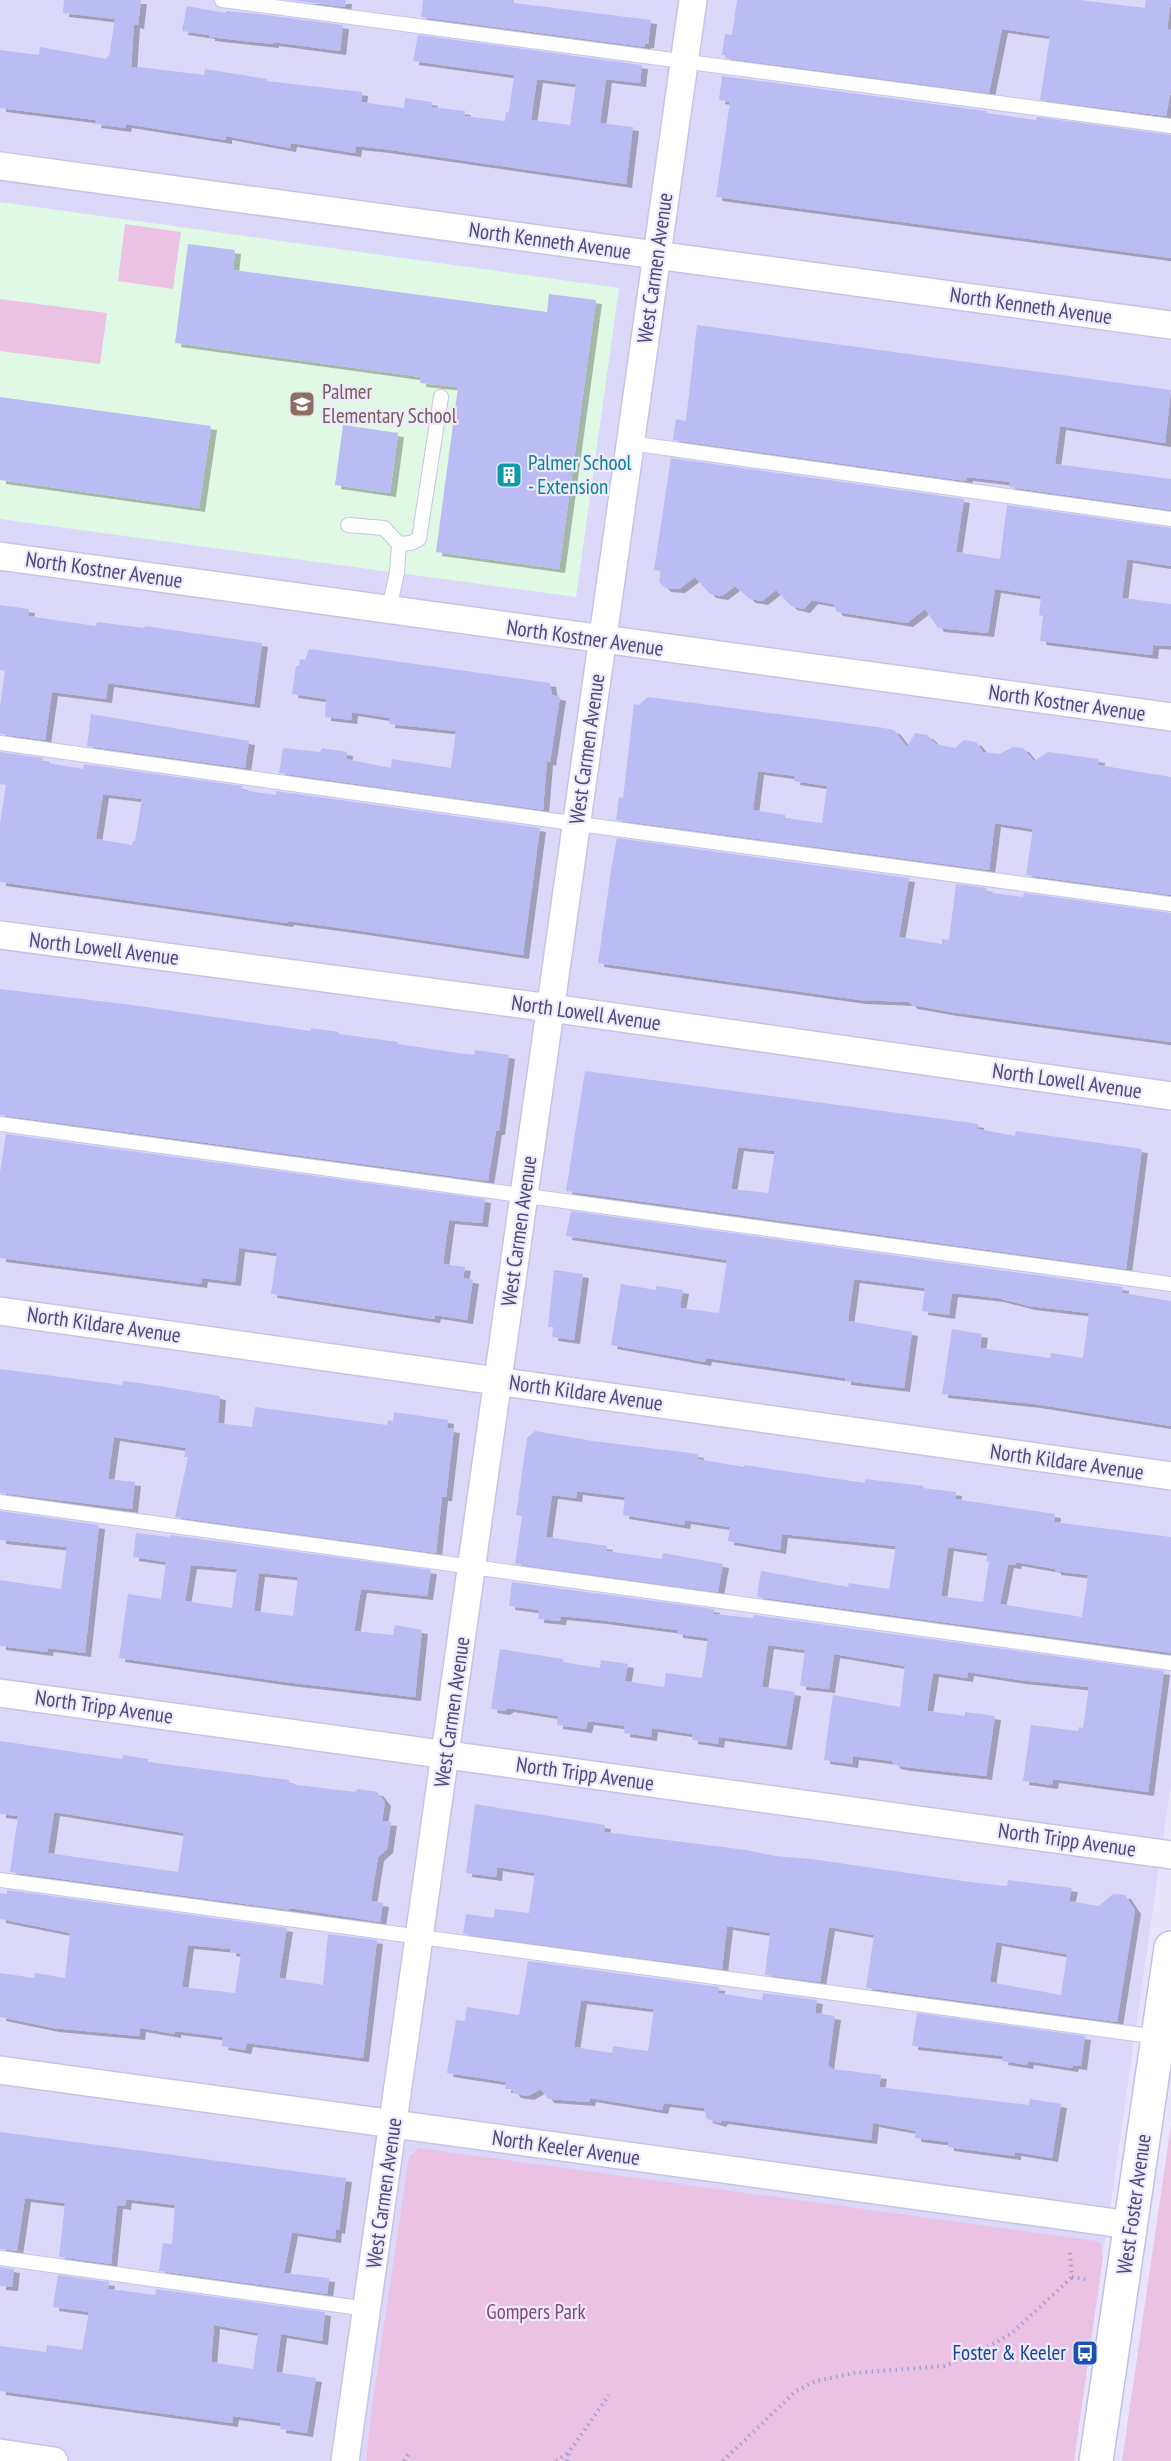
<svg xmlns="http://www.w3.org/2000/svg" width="1171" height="2461" viewBox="0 0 1171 2461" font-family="'PT Sans Narrow',sans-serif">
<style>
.residential{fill:#dcd8fa}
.education{fill:#e0f9e5}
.green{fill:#ebc2e4}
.building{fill:#bbbcf3;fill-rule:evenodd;filter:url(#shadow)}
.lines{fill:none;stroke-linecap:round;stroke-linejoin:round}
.service-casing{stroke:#c6c4e6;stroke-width:16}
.minor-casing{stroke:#c6c4e6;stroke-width:30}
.secondary-casing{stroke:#c0bfe9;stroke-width:36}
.path{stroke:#9ea0d8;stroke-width:4;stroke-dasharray:1.5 4.5;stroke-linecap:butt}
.service{stroke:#fff;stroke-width:14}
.minor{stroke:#fff;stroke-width:27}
.secondary{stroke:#fff;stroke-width:33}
.labels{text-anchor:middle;stroke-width:4.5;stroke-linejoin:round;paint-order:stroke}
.street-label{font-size:21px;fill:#494c76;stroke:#eeeaff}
.education-label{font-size:21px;fill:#785e54;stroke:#eeeaff;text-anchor:start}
.culture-label{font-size:21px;fill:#0d838f;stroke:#eeeaff;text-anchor:start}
.park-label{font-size:21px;fill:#884676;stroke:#eeeaff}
.transit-label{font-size:21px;fill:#164399;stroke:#eeeaff;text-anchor:end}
</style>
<defs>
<filter id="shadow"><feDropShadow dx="6" dy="4" stdDeviation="0" flood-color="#0004"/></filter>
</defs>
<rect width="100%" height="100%" fill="#e8e4fd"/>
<path class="residential" d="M 0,0 L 1171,0 L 1171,1784 L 1103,2257 L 1103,2248 L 413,2152 L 409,2156 L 371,2412 L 366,2461 L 0,2461 Z"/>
<path class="education" d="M 0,202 L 619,288 L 576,597 L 0,519 Z"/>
<path class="green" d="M 125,224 L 181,232 L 173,289 L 118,281 Z
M 0,299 L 107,313 L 100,364 L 0,351 Z
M 1171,2125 L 1171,2461 L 1122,2461 Z
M 419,2148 L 1096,2241 L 1101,2244 L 1103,2257 L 1074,2461 L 366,2461 L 371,2412 L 409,2156 Z"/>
<path class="building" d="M 64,0 L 141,0 L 138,25 L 134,24 L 131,68 L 139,67 L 204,75 L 205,69 L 267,79 L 267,81 L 362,92 L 361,102 L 404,108 L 405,98 L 432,102 L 431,107 L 465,111 L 464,116 L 505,121 L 506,112 L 509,112 L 514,75 L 413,61 L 418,35 L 642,65 L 640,83 L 606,79 L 600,123 L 633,127 L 626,184 L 384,149 L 356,146 L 355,153 L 291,143 L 290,148 L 226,136 L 226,140 L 126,124 L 125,128 L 95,124 L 96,120 L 0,108 L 0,50 L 39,55 L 40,47 L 107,59 L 107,56 L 109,57 L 115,19 L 63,13 ZM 537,79 L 576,84 L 570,125 L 531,120 Z
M 290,0 L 346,0 L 345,7 Z
M 423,0 L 514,0 L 514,3 L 651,20 L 648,44 L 645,44 L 645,47 L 421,17 Z
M 737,0 L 1080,0 L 1145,8 L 1146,0 L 1171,0 L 1167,29 L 1171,30 L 1171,90 L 1166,116 L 1040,100 L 1050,36 L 1002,29 L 989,93 L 725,58 L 725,55 L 722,55 L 725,34 L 732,35 Z
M 187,6 L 225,13 L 226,11 L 258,14 L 343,25 L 340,51 L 273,42 L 273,44 L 209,37 L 209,35 L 182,31 Z
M 722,76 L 987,111 L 986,113 L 1036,120 L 1037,117 L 1171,135 L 1171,258 L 716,197 L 730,102 L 719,100 Z
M 188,244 L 235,250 L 233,270 L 547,312 L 549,294 L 596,300 L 559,569 L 436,552 L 458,387 L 420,383 L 421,377 L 175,343 Z
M 697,325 L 1171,390 L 1165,443 L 1060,426 L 1055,464 L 1171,479 L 1171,510 L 1009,487 L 1010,482 L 967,477 L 966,481 L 673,440 L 676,419 L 686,421 Z
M 0,397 L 211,426 L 199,508 L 0,480 Z
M 343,425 L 398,433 L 390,493 L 335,485 Z
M 671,458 L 964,499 L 956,552 L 1000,559 L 1007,505 L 1171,528 L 1171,566 L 1127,559 L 1122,598 L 1171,604 L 1171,646 L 1153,645 L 1152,655 L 1040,641 L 1043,616 L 1039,615 L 1041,596 L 995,589 L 988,633 L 938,628 L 925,609 L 907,623 L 837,612 L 833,604 L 812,600 L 804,609 L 791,606 L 776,590 L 762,601 L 750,599 L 735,586 L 722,596 L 710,594 L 695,577 L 679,589 L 665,588 L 659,582 L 661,571 L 654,570 Z
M 0,605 L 29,609 L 28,616 L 96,626 L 97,622 L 144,628 L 145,626 L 262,643 L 254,704 L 108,683 L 106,699 L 52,692 L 45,740 L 0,734 L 0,706 L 5,671 L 0,670 Z
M 309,649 L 550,683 L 552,695 L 560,697 L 550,762 L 547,761 L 543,810 L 279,773 L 283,748 L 320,752 L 322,748 L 347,752 L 346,759 L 391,768 L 392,759 L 451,768 L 456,731 L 389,724 L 390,718 L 352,712 L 351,720 L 325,717 L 326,699 L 292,694 L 296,666 L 299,666 L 300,659 L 305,660 Z
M 648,697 L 884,728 L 894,730 L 907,747 L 915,733 L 927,735 L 936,744 L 955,748 L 964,740 L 976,742 L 983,752 L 999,754 L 1013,747 L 1023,748 L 1034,761 L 1048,752 L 1099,759 L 1098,765 L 1171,777 L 1171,895 L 1026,875 L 1033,829 L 995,823 L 989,870 L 616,820 L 619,797 L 623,798 L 634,704 L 639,705 ZM 758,771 L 795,776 L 794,781 L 827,786 L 822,823 L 785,818 L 785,815 L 753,810 Z
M 91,714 L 249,741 L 245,768 L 87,746 Z
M 0,752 L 43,758 L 42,762 L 83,769 L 84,764 L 242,786 L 242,790 L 276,795 L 276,791 L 540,828 L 523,955 L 355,930 L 288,921 L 287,923 L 0,882 L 0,824 L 6,785 L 0,784 ZM 103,794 L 142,799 L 135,841 L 133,841 L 132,845 L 96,839 Z
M 617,838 L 909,878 L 899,937 L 942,944 L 942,939 L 949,940 L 956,884 L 987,888 L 986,892 L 1023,897 L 1024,893 L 1171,913 L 1171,1042 L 951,1012 L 912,1005 L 909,1002 L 860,1000 L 598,963 L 612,864 Z
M 0,989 L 132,1005 L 311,1031 L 311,1028 L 339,1032 L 339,1034 L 398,1042 L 398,1044 L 458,1053 L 474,1055 L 475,1050 L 509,1055 L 499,1131 L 496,1131 L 488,1181 L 0,1115 Z
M 585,1071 L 957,1121 L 978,1124 L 978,1129 L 1015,1136 L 1016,1131 L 1142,1149 L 1126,1269 L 566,1191 ZM 738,1147 L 775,1151 L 768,1193 L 731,1189 Z
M 6,1134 L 485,1199 L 482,1223 L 449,1220 L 443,1264 L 465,1267 L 463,1278 L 473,1280 L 467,1320 L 435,1315 L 434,1319 L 271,1294 L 277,1253 L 239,1248 L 235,1282 L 202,1278 L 201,1284 L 0,1258 L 0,1172 Z
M 571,1211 L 1123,1287 L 1122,1293 L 1171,1301 L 1171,1426 L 1035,1404 L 942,1394 L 952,1329 L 982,1334 L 980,1348 L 1050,1358 L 1051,1353 L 1083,1358 L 1089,1313 L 1029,1306 L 998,1298 L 952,1293 L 949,1315 L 922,1311 L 925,1288 L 854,1279 L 848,1321 L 912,1332 L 904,1388 L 845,1381 L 845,1378 L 706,1358 L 705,1362 L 611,1345 L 621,1284 L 656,1290 L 656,1286 L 683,1290 L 680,1308 L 719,1313 L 727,1260 L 566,1236 Z
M 554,1270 L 583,1274 L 574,1340 L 552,1337 L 553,1327 L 548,1327 Z
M 0,1369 L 122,1385 L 123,1381 L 153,1385 L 220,1396 L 218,1423 L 252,1427 L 255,1407 L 387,1425 L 388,1420 L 393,1421 L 394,1412 L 448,1420 L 447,1428 L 454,1429 L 446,1497 L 442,1497 L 436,1553 L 175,1517 L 188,1457 L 184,1457 L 186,1448 L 114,1437 L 108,1479 L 135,1482 L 132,1509 L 0,1493 Z
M 535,1431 L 593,1441 L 698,1454 L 697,1459 L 744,1467 L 744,1465 L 865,1483 L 865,1479 L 924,1486 L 923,1488 L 956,1492 L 955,1499 L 1055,1514 L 1054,1522 L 1171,1537 L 1171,1653 L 757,1597 L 761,1571 L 848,1587 L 849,1583 L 889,1589 L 896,1546 L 782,1534 L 780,1550 L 728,1541 L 730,1527 L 685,1520 L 684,1525 L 623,1515 L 625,1497 L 577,1491 L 576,1498 L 552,1495 L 546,1537 L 607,1546 L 606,1551 L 662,1559 L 663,1553 L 723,1564 L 718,1592 L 515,1564 L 522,1516 L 516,1515 L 527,1438 ZM 948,1547 L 988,1553 L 986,1561 L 989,1562 L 983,1602 L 941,1596 ZM 1016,1562 L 1055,1569 L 1055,1571 L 1088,1575 L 1082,1617 L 1000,1604 L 1008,1564 L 1015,1565 Z
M 0,1511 L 99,1525 L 85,1653 L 48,1648 L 47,1652 L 0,1646 L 0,1580 L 61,1589 L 67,1547 L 0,1540 Z
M 136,1533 L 169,1537 L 171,1535 L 431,1570 L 427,1596 L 361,1589 L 355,1626 L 354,1631 L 393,1635 L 395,1625 L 422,1630 L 415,1697 L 285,1682 L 119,1658 L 128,1594 L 161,1599 L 166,1562 L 133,1557 ZM 191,1565 L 237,1569 L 232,1608 L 185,1601 ZM 259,1573 L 298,1577 L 293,1616 L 254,1611 Z
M 512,1582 L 714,1609 L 713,1614 L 753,1618 L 754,1615 L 1164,1671 L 1148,1792 L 1053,1779 L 1052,1785 L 1023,1781 L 1031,1725 L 1078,1731 L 1079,1727 L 1083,1728 L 1089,1687 L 1019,1680 L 968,1672 L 967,1678 L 933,1673 L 927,1711 L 965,1716 L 965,1712 L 995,1716 L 986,1776 L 905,1767 L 895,1765 L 892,1761 L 853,1756 L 852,1764 L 824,1760 L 833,1695 L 900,1707 L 905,1666 L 834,1654 L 829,1689 L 800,1686 L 805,1650 L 768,1645 L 762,1687 L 795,1692 L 786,1746 L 719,1737 L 718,1744 L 692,1740 L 693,1734 L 652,1728 L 651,1737 L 624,1733 L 625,1726 L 588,1721 L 586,1729 L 557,1725 L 558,1716 L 508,1708 L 504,1711 L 491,1709 L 500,1649 L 563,1659 L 563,1662 L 600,1668 L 601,1660 L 628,1664 L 625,1681 L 664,1687 L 666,1673 L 702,1678 L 708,1638 L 677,1634 L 677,1630 L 600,1620 L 561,1616 L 560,1621 L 538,1619 L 539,1610 L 509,1606 Z
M 0,1741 L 122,1759 L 123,1755 L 148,1759 L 148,1762 L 289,1780 L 289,1784 L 355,1792 L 358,1789 L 377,1792 L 385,1802 L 382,1821 L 391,1822 L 387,1849 L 378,1857 L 371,1901 L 383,1903 L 380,1922 L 290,1908 L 290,1910 L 10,1872 L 18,1816 L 0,1814 ZM 54,1812 L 184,1833 L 178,1872 L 48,1853 Z
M 475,1804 L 605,1825 L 604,1832 L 746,1850 L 775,1856 L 811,1859 L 970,1882 L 1007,1886 L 1008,1880 L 1072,1888 L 1069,1901 L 1099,1906 L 1113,1894 L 1125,1895 L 1135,1910 L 1117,2022 L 866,1988 L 874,1935 L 829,1927 L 820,1982 L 765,1975 L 770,1933 L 727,1926 L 722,1969 L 463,1934 L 466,1914 L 494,1918 L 495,1909 L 529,1913 L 535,1873 L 497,1867 L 496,1877 L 466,1873 ZM 996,1942 L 1066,1954 L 1067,1956 L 1061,1995 L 990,1982 Z
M 7,1890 L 287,1928 L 279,1978 L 323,1985 L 328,1934 L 377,1940 L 363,2058 L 247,2043 L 245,2050 L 222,2046 L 223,2037 L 175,2031 L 175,2034 L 140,2028 L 139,2036 L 53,2028 L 0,2017 L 0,1973 L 34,1978 L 35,1973 L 65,1978 L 70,1933 L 0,1919 L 0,1893 L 7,1894 ZM 188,1945 L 230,1949 L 230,1952 L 241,1954 L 235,1993 L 182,1987 Z
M 528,1961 L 719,1987 L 718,1993 L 762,2000 L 763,1993 L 817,2000 L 815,2013 L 835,2016 L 828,2066 L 833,2069 L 881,2075 L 879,2087 L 1029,2105 L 1030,2099 L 1061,2104 L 1052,2158 L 1015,2152 L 1015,2156 L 948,2147 L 948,2142 L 915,2138 L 916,2131 L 873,2123 L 871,2140 L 722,2120 L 720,2123 L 707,2119 L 704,2108 L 664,2103 L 662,2110 L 590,2098 L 589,2102 L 548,2099 L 541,2089 L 528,2096 L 515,2094 L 511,2089 L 505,2089 L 506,2082 L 447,2073 L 456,2020 L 465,2021 L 467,2007 L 519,2015 ZM 581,2000 L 654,2009 L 648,2051 L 613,2046 L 612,2053 L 574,2047 Z
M 917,2013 L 1085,2036 L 1081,2066 L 1073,2065 L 1072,2068 L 1028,2061 L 1027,2065 L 1002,2061 L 1003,2056 L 912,2046 Z
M 0,2132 L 346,2178 L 339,2230 L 336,2229 L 335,2239 L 292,2232 L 284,2273 L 329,2278 L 327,2294 L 159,2271 L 163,2243 L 172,2244 L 175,2205 L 126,2199 L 125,2206 L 117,2205 L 111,2264 L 59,2257 L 65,2203 L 25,2198 L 17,2251 L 0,2249 Z
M 0,2267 L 14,2269 L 12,2287 L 0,2286 Z
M 58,2275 L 109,2282 L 108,2289 L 118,2290 L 155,2295 L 156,2289 L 325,2312 L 322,2341 L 281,2334 L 276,2372 L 316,2378 L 307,2433 L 280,2429 L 281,2423 L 233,2416 L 232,2423 L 0,2391 L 0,2346 L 46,2352 L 47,2345 L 82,2350 L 89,2312 L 53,2307 ZM 214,2325 L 258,2333 L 253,2369 L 211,2362 Z"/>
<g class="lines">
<g class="service-casing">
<path id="service" d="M 222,0 L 1171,126
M 630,443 L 1171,519
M 348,525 L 384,528 L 399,544 L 397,572 L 389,610
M 399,544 L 411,543 L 419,539 L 441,397
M 0,743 L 550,820 L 1171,904
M 0,1124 L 1171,1284
M 0,1502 L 1171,1663
M 0,1880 L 1158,2037
M 0,2258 L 367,2309"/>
</g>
<g class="minor-casing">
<path id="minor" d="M 0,166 L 1171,325
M 0,556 L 1171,717
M 0,935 L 551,1008 L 1171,1096
M 0,1311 L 1171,1476
M 0,1693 L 1171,1855
M 0,2070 L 1131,2225
M 0,2453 L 54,2461
M 345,2461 L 693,0"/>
</g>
<g class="secondary-casing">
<path id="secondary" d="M 1096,2461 L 1171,1948"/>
</g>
<path class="path" d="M 1070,2253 L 1072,2277
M 1072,2277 L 1090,2280
M 404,2461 L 409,2453
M 556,2461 L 568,2453
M 567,2461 L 569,2452 L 609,2395
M 723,2461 L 796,2391 L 816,2381 L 854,2373 L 944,2366 L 977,2353 L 1012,2333 L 1072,2277"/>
<use href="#service" class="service"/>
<use href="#minor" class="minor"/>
<use href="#secondary" class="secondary"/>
</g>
<defs>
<g id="school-square" transform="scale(1.35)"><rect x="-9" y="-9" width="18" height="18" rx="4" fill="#8d6e63" stroke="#eeeaff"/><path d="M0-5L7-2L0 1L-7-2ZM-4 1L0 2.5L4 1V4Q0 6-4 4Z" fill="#fff"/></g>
<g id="building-square" transform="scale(1.35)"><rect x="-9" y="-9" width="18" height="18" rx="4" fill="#0f9aa8" stroke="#eeeaff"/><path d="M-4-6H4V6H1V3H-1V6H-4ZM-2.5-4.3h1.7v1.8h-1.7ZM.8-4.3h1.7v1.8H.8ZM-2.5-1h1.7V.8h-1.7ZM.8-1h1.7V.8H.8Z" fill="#fff"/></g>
<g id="bus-square" transform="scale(1.35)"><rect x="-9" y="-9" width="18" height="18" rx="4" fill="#1a4fb4" stroke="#eeeaff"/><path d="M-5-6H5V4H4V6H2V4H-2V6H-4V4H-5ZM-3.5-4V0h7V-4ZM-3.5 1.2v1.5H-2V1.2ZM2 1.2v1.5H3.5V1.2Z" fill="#fff"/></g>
</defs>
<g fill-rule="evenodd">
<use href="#school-square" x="302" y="404"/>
<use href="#building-square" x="509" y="475"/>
<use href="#bus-square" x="1085" y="2353"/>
</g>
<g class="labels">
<g class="street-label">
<text transform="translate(550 241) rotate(8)" y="7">North Kenneth Avenue</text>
<text transform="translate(655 268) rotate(-82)" y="7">West Carmen Avenue</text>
<text transform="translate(1031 306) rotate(8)" y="7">North Kenneth Avenue</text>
<text transform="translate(104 570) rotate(8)" y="7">North Kostner Avenue</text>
<text transform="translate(585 638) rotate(8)" y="7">North Kostner Avenue</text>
<text transform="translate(1067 703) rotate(8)" y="7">North Kostner Avenue</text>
<text transform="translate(587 749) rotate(-82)" y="7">West Carmen Avenue</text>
<text transform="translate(104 949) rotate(7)" y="7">North Lowell Avenue</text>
<text transform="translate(586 1013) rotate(8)" y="7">North Lowell Avenue</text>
<text transform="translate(1067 1081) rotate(8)" y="7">North Lowell Avenue</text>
<text transform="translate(519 1231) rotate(-82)" y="7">West Carmen Avenue</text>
<text transform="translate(104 1325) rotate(8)" y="7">North Kildare Avenue</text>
<text transform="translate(586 1393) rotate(8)" y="7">North Kildare Avenue</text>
<text transform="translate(1067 1462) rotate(8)" y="7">North Kildare Avenue</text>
<text transform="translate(104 1707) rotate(8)" y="7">North Tripp Avenue</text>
<text transform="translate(452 1712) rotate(-82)" y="7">West Carmen Avenue</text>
<text transform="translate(585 1774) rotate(8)" y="7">North Tripp Avenue</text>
<text transform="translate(1067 1840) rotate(8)" y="7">North Tripp Avenue</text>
<text transform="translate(566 2148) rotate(8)" y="7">North Keeler Avenue</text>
<text transform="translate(384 2193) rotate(-82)" y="7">West Carmen Avenue</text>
<text transform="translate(1134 2204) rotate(-82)" y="7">West Foster Avenue</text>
</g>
<g class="education-label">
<text x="322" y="399">Palmer<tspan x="322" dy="24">Elementary School</tspan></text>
</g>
<g class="culture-label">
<text x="528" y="470">Palmer School<tspan x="528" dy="24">- Extension</tspan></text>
</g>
<g class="park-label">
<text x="536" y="2319">Gompers Park</text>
</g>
<g class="transit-label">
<text x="1066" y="2360">Foster &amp; Keeler</text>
</g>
</g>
</svg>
